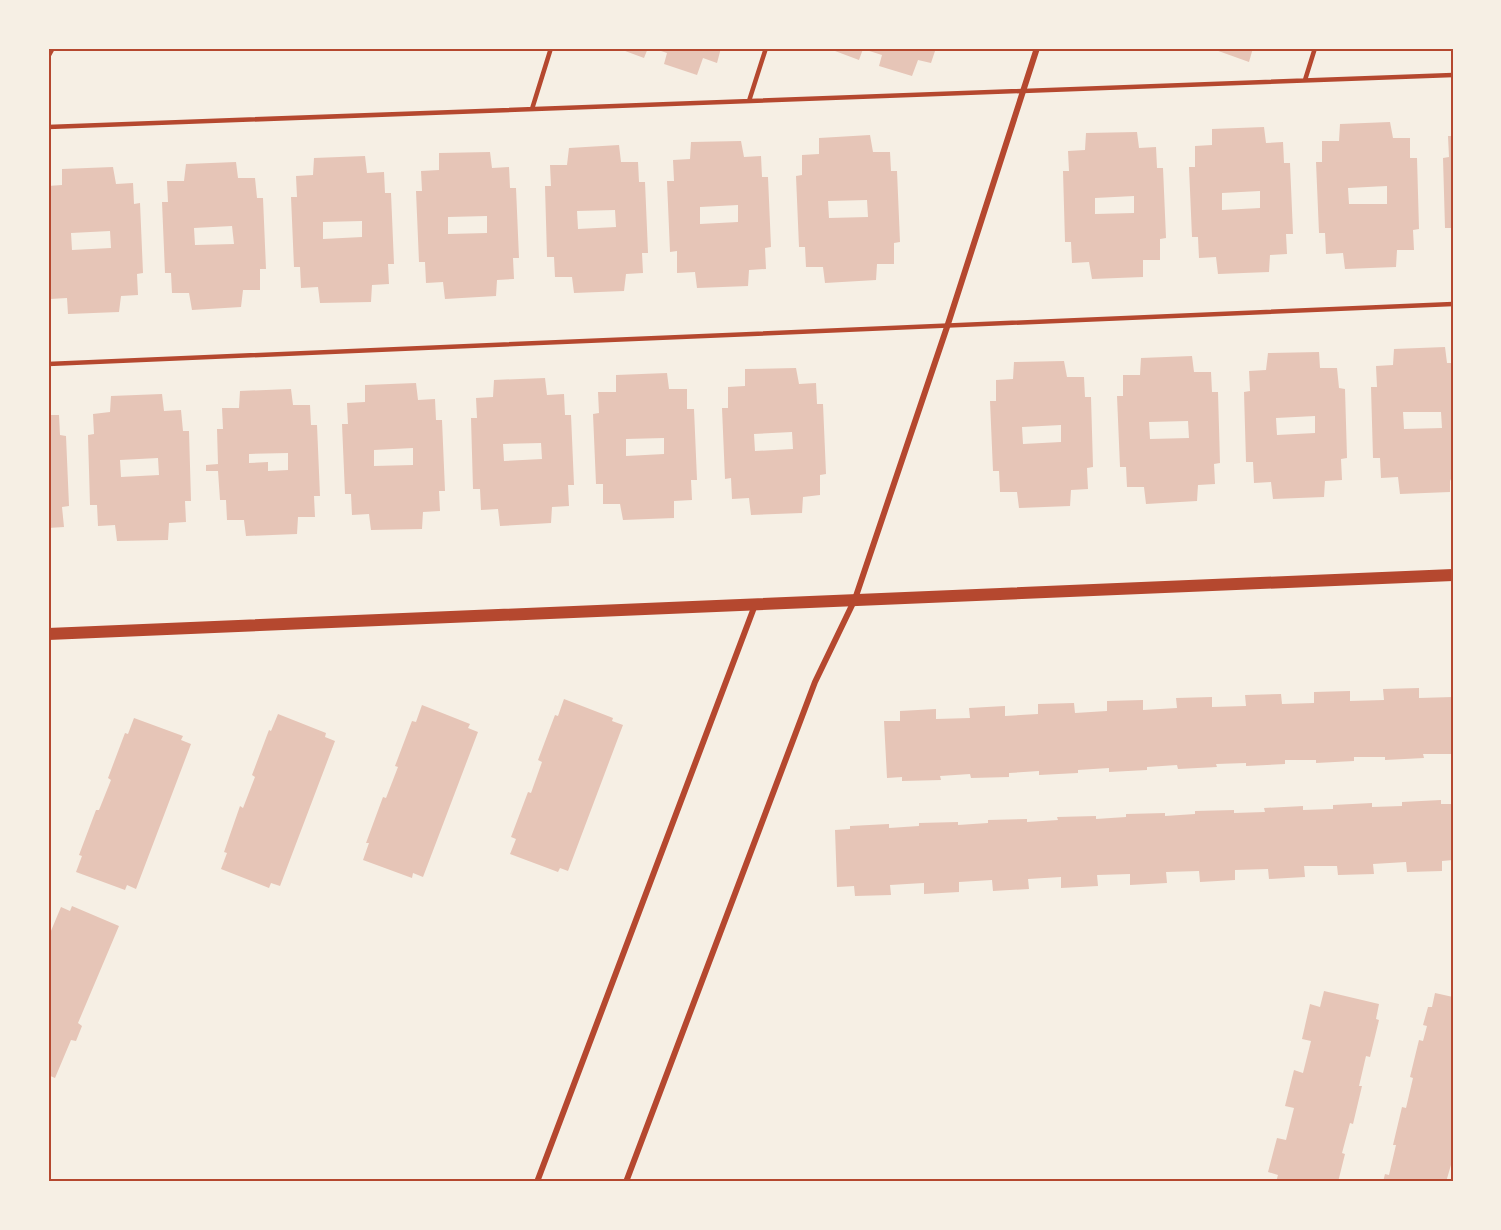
<svg xmlns="http://www.w3.org/2000/svg" width="1501" height="1230" viewBox="0 0 1501 1230" font-family="Merriweather,serif">
<style>
.building{fill:#e6c5b7;fill-rule:evenodd}
.lines{fill:none;stroke-linecap:round;stroke-linejoin:round}
.service{stroke:#b5482f;stroke-width:4.5}
.minor{stroke:#b5482f;stroke-width:6}
.secondary{stroke:#b5482f;stroke-width:12}
.neatline{fill:none;stroke:#b5482f;stroke-width:2}
</style>
<rect width="100%" height="100%" fill="#f6efe4"/>
<path class="building" d="M 617,48 L 648,48 L 644,58 Z
M 652,48 L 721,48 L 717,63 L 703,58 L 697,75 L 664,64 L 667,53 Z
M 827,48 L 936,48 L 931,63 L 918,60 L 912,76 L 879,66 L 882,55 L 863,49 L 859,60 Z
M 1210,48 L 1253,48 L 1249,62 Z
M 1390,122 L 1393,138 L 1410,138 L 1410,158 L 1417,158 L 1419,229 L 1413,230 L 1414,250 L 1397,250 L 1396,267 L 1345,269 L 1343,253 L 1326,254 L 1325,233 L 1319,233 L 1316,162 L 1322,162 L 1322,141 L 1339,141 L 1340,124 ZM 1387,186 L 1387,204 L 1349,204 L 1348,188 Z
M 1264,127 L 1266,143 L 1283,142 L 1284,163 L 1290,163 L 1293,234 L 1286,234 L 1287,254 L 1270,255 L 1269,272 L 1218,274 L 1216,257 L 1199,258 L 1198,237 L 1192,237 L 1189,167 L 1195,167 L 1195,146 L 1212,145 L 1212,129 ZM 1260,191 L 1260,208 L 1222,210 L 1222,193 Z
M 1137,132 L 1139,148 L 1156,147 L 1157,168 L 1163,168 L 1166,238 L 1160,239 L 1160,260 L 1143,260 L 1143,277 L 1092,279 L 1089,262 L 1072,263 L 1071,242 L 1065,242 L 1063,171 L 1069,171 L 1068,151 L 1085,150 L 1086,133 ZM 1134,196 L 1134,213 L 1095,214 L 1095,198 Z
M 870,135 L 873,152 L 890,152 L 891,171 L 897,171 L 900,242 L 894,243 L 894,264 L 877,264 L 876,280 L 825,283 L 823,267 L 806,267 L 805,247 L 799,247 L 796,176 L 802,175 L 802,155 L 819,154 L 819,138 ZM 867,200 L 868,217 L 829,218 L 828,201 Z
M 1448,136 L 1453,136 L 1453,228 L 1445,228 L 1443,158 L 1449,157 Z
M 741,141 L 744,157 L 761,156 L 762,177 L 768,177 L 771,247 L 765,248 L 766,269 L 749,270 L 748,286 L 697,288 L 695,272 L 677,273 L 677,251 L 670,252 L 667,181 L 674,181 L 673,160 L 690,159 L 691,142 ZM 738,205 L 738,222 L 700,224 L 700,207 Z
M 619,145 L 621,162 L 638,162 L 639,182 L 645,182 L 648,253 L 642,253 L 643,273 L 626,274 L 624,291 L 574,293 L 572,277 L 555,277 L 554,257 L 547,257 L 545,186 L 551,186 L 550,165 L 567,165 L 569,148 ZM 615,210 L 616,227 L 578,229 L 577,211 Z
M 490,152 L 492,168 L 509,167 L 510,188 L 516,188 L 519,258 L 513,258 L 514,279 L 497,280 L 496,296 L 445,299 L 443,282 L 426,283 L 425,262 L 419,262 L 416,191 L 422,191 L 421,171 L 439,170 L 439,153 ZM 487,216 L 487,233 L 448,234 L 448,217 Z
M 365,156 L 367,173 L 384,172 L 385,193 L 391,193 L 394,264 L 388,264 L 389,284 L 372,285 L 371,302 L 320,303 L 318,287 L 301,288 L 300,267 L 294,267 L 291,197 L 297,197 L 296,176 L 313,175 L 314,158 ZM 362,221 L 362,237 L 323,239 L 323,222 Z
M 236,162 L 238,178 L 255,178 L 257,198 L 263,198 L 266,269 L 260,269 L 260,290 L 243,290 L 241,307 L 192,310 L 189,293 L 172,293 L 171,273 L 165,273 L 162,202 L 168,202 L 167,181 L 184,181 L 186,164 ZM 232,226 L 234,244 L 195,245 L 194,228 Z
M 113,167 L 116,184 L 133,183 L 134,204 L 140,203 L 143,273 L 137,274 L 138,295 L 121,296 L 119,312 L 68,314 L 67,298 L 50,299 L 48,186 L 62,185 L 62,169 ZM 110,231 L 111,248 L 72,250 L 71,233 Z
M 1445,347 L 1447,363 L 1453,363 L 1453,475 L 1450,481 L 1450,492 L 1400,494 L 1398,477 L 1381,478 L 1380,458 L 1373,458 L 1371,387 L 1377,387 L 1376,366 L 1393,365 L 1394,349 ZM 1403,412 L 1441,412 L 1442,428 L 1404,429 Z
M 1319,352 L 1320,368 L 1337,368 L 1339,388 L 1345,389 L 1347,458 L 1341,459 L 1342,480 L 1325,481 L 1324,497 L 1273,499 L 1271,482 L 1254,483 L 1253,462 L 1246,462 L 1244,392 L 1250,391 L 1249,371 L 1266,370 L 1268,353 ZM 1315,416 L 1315,433 L 1277,435 L 1276,418 Z
M 1192,356 L 1194,372 L 1211,372 L 1212,392 L 1218,392 L 1220,463 L 1214,464 L 1215,484 L 1198,485 L 1197,501 L 1146,504 L 1144,487 L 1127,487 L 1126,467 L 1120,467 L 1117,396 L 1123,396 L 1123,375 L 1140,375 L 1141,358 ZM 1188,421 L 1189,438 L 1150,439 L 1149,422 Z
M 1064,361 L 1067,377 L 1084,377 L 1085,397 L 1091,397 L 1093,467 L 1087,468 L 1088,489 L 1071,490 L 1070,506 L 1019,508 L 1017,492 L 1000,492 L 999,471 L 993,471 L 990,401 L 996,401 L 996,380 L 1013,379 L 1014,362 ZM 1061,425 L 1061,442 L 1023,444 L 1022,427 Z
M 796,368 L 799,384 L 816,383 L 817,404 L 823,404 L 826,474 L 820,475 L 820,495 L 803,497 L 802,513 L 751,515 L 749,498 L 732,499 L 731,478 L 725,479 L 722,408 L 728,408 L 728,387 L 745,386 L 745,369 ZM 792,432 L 793,449 L 755,451 L 754,434 Z
M 667,373 L 669,389 L 687,389 L 687,409 L 694,409 L 697,480 L 691,480 L 692,500 L 674,501 L 674,518 L 623,520 L 620,504 L 603,504 L 603,484 L 596,484 L 593,414 L 599,413 L 598,392 L 616,392 L 616,375 ZM 664,438 L 664,454 L 626,456 L 626,439 Z
M 545,378 L 547,395 L 564,394 L 565,415 L 571,415 L 574,485 L 568,485 L 569,506 L 552,507 L 551,523 L 500,526 L 498,509 L 481,510 L 480,489 L 473,489 L 471,418 L 477,418 L 476,398 L 493,397 L 494,380 ZM 541,443 L 542,459 L 504,461 L 503,444 Z
M 416,383 L 418,400 L 435,399 L 436,420 L 442,420 L 445,491 L 439,491 L 440,511 L 423,512 L 422,529 L 371,530 L 369,514 L 352,515 L 351,494 L 345,494 L 342,424 L 348,424 L 347,403 L 365,402 L 365,385 ZM 413,448 L 413,465 L 374,466 L 374,450 Z
M 291,389 L 293,405 L 310,405 L 311,425 L 317,425 L 320,496 L 314,496 L 315,517 L 298,517 L 297,534 L 246,536 L 244,520 L 227,520 L 226,500 L 220,500 L 218,471 L 206,471 L 206,465 L 218,464 L 217,429 L 223,429 L 222,408 L 239,408 L 240,391 ZM 288,453 L 288,470 L 268,471 L 268,462 L 249,463 L 249,454 Z
M 162,394 L 164,411 L 181,410 L 183,431 L 189,431 L 191,501 L 185,501 L 186,522 L 169,523 L 168,540 L 117,541 L 115,525 L 98,526 L 97,505 L 90,505 L 88,435 L 94,434 L 93,414 L 110,412 L 111,396 ZM 158,458 L 159,475 L 121,477 L 120,460 Z
M 48,415 L 59,415 L 60,435 L 66,436 L 69,506 L 62,507 L 64,527 L 48,528 Z
M 1419,688 L 1419,698 L 1453,697 L 1453,754 L 1423,754 L 1424,758 L 1385,760 L 1385,757 L 1354,757 L 1354,761 L 1316,763 L 1316,760 L 1285,760 L 1285,764 L 1246,766 L 1246,763 L 1216,764 L 1217,767 L 1178,769 L 1177,765 L 1147,767 L 1147,770 L 1109,772 L 1109,768 L 1078,770 L 1078,773 L 1039,775 L 1039,771 L 1009,773 L 1009,777 L 971,778 L 970,774 L 940,776 L 941,780 L 902,781 L 902,777 L 887,778 L 884,721 L 900,721 L 900,711 L 936,709 L 936,719 L 970,718 L 969,708 L 1005,706 L 1005,716 L 1038,714 L 1038,704 L 1074,703 L 1075,713 L 1107,711 L 1107,701 L 1143,700 L 1143,710 L 1177,708 L 1176,698 L 1212,697 L 1212,707 L 1246,706 L 1245,695 L 1281,694 L 1282,704 L 1314,703 L 1314,692 L 1350,691 L 1350,701 L 1384,700 L 1383,689 Z
M 564,699 L 613,718 L 612,721 L 623,725 L 568,871 L 560,868 L 558,872 L 510,854 L 516,839 L 511,837 L 528,792 L 531,793 L 542,762 L 538,760 L 555,715 L 558,716 Z
M 422,705 L 470,724 L 468,728 L 478,732 L 423,877 L 413,873 L 412,878 L 363,860 L 369,843 L 366,843 L 383,797 L 386,798 L 398,767 L 395,766 L 412,721 L 416,722 Z
M 278,714 L 326,733 L 325,737 L 335,741 L 280,886 L 271,883 L 269,888 L 221,869 L 227,853 L 224,852 L 240,806 L 243,808 L 255,777 L 252,775 L 269,730 L 271,731 Z
M 134,718 L 183,736 L 181,740 L 191,744 L 136,889 L 127,885 L 125,890 L 76,872 L 82,856 L 79,855 L 96,810 L 99,810 L 111,780 L 108,778 L 125,733 L 128,734 Z
M 1441,800 L 1441,804 L 1453,804 L 1453,860 L 1442,861 L 1442,871 L 1407,872 L 1406,862 L 1373,864 L 1374,874 L 1338,875 L 1337,866 L 1304,866 L 1305,877 L 1269,879 L 1268,869 L 1235,870 L 1235,880 L 1200,882 L 1199,871 L 1166,872 L 1167,883 L 1130,885 L 1130,874 L 1097,875 L 1098,886 L 1061,888 L 1061,877 L 1028,879 L 1029,889 L 993,891 L 992,880 L 959,882 L 959,892 L 924,894 L 924,883 L 890,885 L 891,895 L 855,896 L 854,886 L 837,887 L 835,830 L 850,829 L 850,826 L 889,824 L 889,828 L 919,826 L 919,823 L 958,822 L 958,825 L 988,823 L 988,820 L 1027,819 L 1027,822 L 1058,820 L 1057,817 L 1096,816 L 1096,819 L 1126,817 L 1126,814 L 1165,813 L 1165,816 L 1195,814 L 1195,811 L 1234,810 L 1234,813 L 1265,812 L 1264,808 L 1303,806 L 1303,810 L 1333,809 L 1333,805 L 1372,803 L 1372,807 L 1402,806 L 1402,802 Z
M 72,906 L 119,926 L 78,1023 L 82,1026 L 76,1041 L 71,1040 L 55,1078 L 48,1075 L 48,938 L 61,907 L 70,911 Z
M 1324,991 L 1379,1004 L 1376,1019 L 1379,1020 L 1370,1057 L 1366,1056 L 1359,1086 L 1362,1086 L 1353,1124 L 1350,1123 L 1342,1153 L 1345,1154 L 1338,1182 L 1276,1182 L 1278,1175 L 1268,1172 L 1277,1138 L 1286,1140 L 1294,1108 L 1285,1106 L 1294,1070 L 1303,1073 L 1311,1041 L 1302,1039 L 1310,1004 L 1320,1007 Z
M 1435,993 L 1453,997 L 1453,1158 L 1446,1182 L 1383,1182 L 1385,1174 L 1389,1175 L 1396,1145 L 1393,1145 L 1402,1107 L 1406,1108 L 1413,1078 L 1410,1077 L 1419,1040 L 1423,1041 L 1427,1026 L 1423,1025 L 1428,1007 L 1432,1007 Z"/>
<g class="lines">
<path class="service" d="M 48,57 L 53,48
M 1305,80 L 1315,48
M 749,101 L 766,48
M 532,109 L 551,48
M 48,127 L 1453,75
M 48,364 L 1453,304"/>
<path class="minor" d="M 537,1182 L 755,605
M 626,1182 L 815,682 L 855,599 L 947,327 L 1037,48"/>
<path class="secondary" d="M 48,634 L 1453,575"/>
</g>
<rect width="1501" height="1230" fill="none" stroke="#f6efe4" stroke-width="99"/>
<rect x="50" y="50" width="1402" height="1130" class="neatline"/>
</svg>
